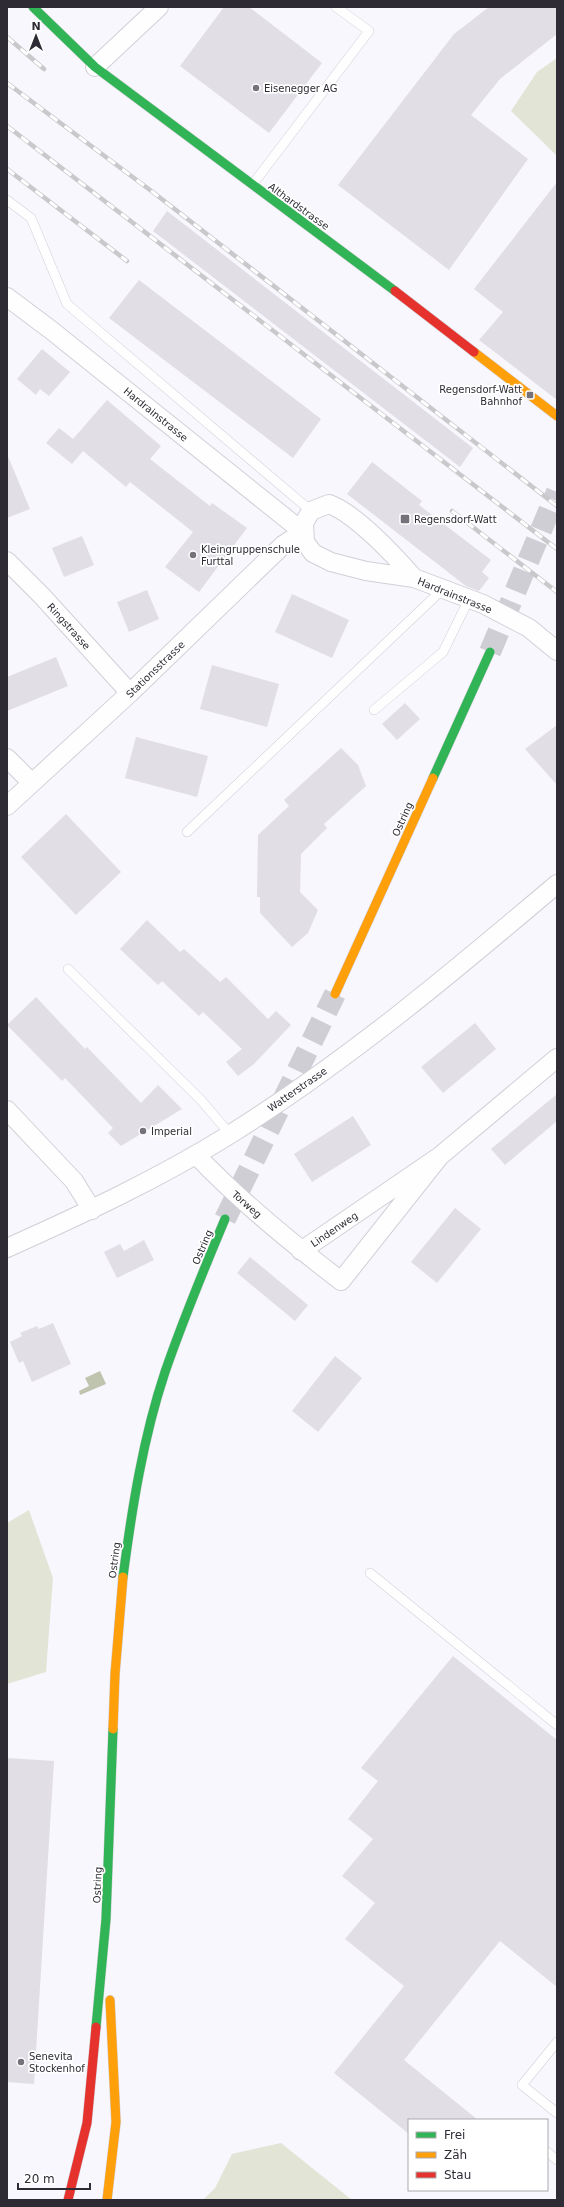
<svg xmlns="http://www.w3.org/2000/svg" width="564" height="2207" viewBox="0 0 564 2207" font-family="'DejaVu Sans',sans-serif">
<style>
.green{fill:#e2e5d6}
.water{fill:#bfc4af}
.building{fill:#e1dee6}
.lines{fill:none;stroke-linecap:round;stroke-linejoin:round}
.secondary-tunnel{stroke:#d0ced5;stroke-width:22;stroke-dasharray:22 11;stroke-linecap:butt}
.lane-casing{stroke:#d2cfd7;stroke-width:10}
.street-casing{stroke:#d2cfd7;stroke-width:20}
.fast-casing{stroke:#d2cfd7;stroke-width:10}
.slow-casing{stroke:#d2cfd7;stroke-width:10}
.jam-casing{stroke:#d2cfd7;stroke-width:10}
.lane{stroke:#fefeff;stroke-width:9}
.street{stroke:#fefeff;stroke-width:18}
.fast{stroke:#30b455;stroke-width:9}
.slow{stroke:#ff9f0a;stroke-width:9}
.jam{stroke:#e5322d;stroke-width:9}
.rail-casing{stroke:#c9c8cb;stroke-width:4.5}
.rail{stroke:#fff;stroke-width:3;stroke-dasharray:9;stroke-linecap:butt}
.poi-dot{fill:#75727a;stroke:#fff;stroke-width:1.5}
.labels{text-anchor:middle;stroke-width:3.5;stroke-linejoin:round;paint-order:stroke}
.poi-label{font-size:10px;fill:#2e2b34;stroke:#fff;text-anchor:start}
.street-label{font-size:10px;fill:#2e2b34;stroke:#fff}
</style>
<rect width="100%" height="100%" fill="#f8f7fd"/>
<path class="green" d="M 557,58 L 557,154 L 556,155 L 511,111 L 537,72 Z
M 29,1510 L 53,1578 L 46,1672 L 7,1684 L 7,1523 Z
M 281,2143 L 352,2200 L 203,2200 L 215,2188 L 232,2154 Z"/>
<path class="water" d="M 100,1371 L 106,1384 L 80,1395 L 79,1391 L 89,1386 L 85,1378 Z"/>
<path class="building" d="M 224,7 L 249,7 L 322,63 L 269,133 L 180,66 Z
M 489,7 L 557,7 L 557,34 L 500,79 L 471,115 L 528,159 L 449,270 L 338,185 L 454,34 Z
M 557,182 L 557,400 L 479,340 L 503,312 L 474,289 Z
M 167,211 L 473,448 L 460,467 L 153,231 Z
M 139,280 L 321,419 L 293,458 L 109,318 Z
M 42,349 L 70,372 L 49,396 L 40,389 L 36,395 L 17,379 Z
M 107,400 L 161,446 L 150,459 L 210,506 L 212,503 L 247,528 L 199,592 L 165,567 L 193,532 L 130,482 L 126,487 L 83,451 L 72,464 L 46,443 L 59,428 L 73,439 Z
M 7,454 L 30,509 L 7,518 Z
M 372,462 L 422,501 L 419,505 L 491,560 L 482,572 L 489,578 L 479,591 L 466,586 L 347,494 Z
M 82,536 L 94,565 L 64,577 L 52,548 Z
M 147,590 L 159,619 L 129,632 L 117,602 Z
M 292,594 L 349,620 L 332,658 L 275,632 Z
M 56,657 L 68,686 L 7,711 L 7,677 Z
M 212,665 L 279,684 L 267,727 L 200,709 Z
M 405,703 L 420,719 L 397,740 L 382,724 Z
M 557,725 L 557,785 L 525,749 Z
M 136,737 L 208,756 L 197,797 L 125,778 Z
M 341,748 L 358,765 L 366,786 L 324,824 L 327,828 L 301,854 L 300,892 L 318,910 L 308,933 L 292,947 L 260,913 L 260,897 L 257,897 L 258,835 L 289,806 L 284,800 Z
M 66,814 L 121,872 L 76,915 L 21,857 Z
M 147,920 L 180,952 L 184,949 L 220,982 L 226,977 L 268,1019 L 276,1011 L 291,1025 L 254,1064 L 238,1076 L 226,1062 L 242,1049 L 203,1012 L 199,1016 L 162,981 L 158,985 L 120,949 Z
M 36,997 L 85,1049 L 87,1047 L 141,1103 L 158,1085 L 182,1109 L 121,1146 L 108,1133 L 113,1128 L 65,1078 L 62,1081 L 7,1025 Z
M 475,1023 L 496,1049 L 443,1093 L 421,1067 Z
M 557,1094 L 557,1121 L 505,1165 L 491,1149 Z
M 353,1116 L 371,1145 L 312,1182 L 294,1154 Z
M 455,1208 L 481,1229 L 437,1283 L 411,1262 Z
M 144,1240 L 154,1260 L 117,1278 L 104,1252 L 120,1244 L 124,1251 Z
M 250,1257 L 308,1305 L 295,1321 L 237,1273 Z
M 53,1323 L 71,1364 L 32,1382 L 23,1361 L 19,1363 L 10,1342 L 22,1336 L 20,1333 L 37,1326 L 39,1329 Z
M 335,1356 L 362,1378 L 318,1432 L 292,1411 Z
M 453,1656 L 557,1740 L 557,1987 L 500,1941 L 404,2060 L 478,2120 L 409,2120 L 409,2134 L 334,2073 L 404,1986 L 345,1939 L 375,1903 L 342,1876 L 373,1839 L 348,1819 L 378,1781 L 361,1768 Z
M 7,1758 L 54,1761 L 34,2084 L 7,2082 Z"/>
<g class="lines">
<path class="secondary-tunnel" d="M 490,652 L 557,492
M 225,1219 L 335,994"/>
<g class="lane-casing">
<path id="lane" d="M 253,184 L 369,31 L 336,7
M 7,200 L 31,218 L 67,304 L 311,511
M 374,710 L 443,652 L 469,599
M 187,832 L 443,589
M 68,969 L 200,1099 L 230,1134
M 370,1573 L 557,1725
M 557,2042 L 522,2085 L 557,2113
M 547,2152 L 557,2160"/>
</g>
<g class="street-casing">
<path id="street" d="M 95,67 L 159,7
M 7,297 L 51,330 L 303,532
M 7,561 L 42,596 L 130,693
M 414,578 C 395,556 356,514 329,504 L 311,511 L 304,523 L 305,542 L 313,553 L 331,562 L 366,571 L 414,578 L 483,604 L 529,628 L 557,651
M 7,758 L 32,783
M 7,806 L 130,693 L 283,545 L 303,532
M 7,1110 L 74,1181 L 92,1210
M 196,1155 C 240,1201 290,1242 341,1281 L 440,1156
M 7,1248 C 83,1214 158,1179 229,1135 C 346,1062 452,973 557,884
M 301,1251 L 440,1156 L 557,1058"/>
</g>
<g class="fast-casing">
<path id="fast" d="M 33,7 L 95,67 L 395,291
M 433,778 L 490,652
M 123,1577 C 132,1508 143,1438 165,1372 C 183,1320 204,1269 225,1219
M 96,2027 L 106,1919 L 113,1729"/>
</g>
<g class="slow-casing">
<path id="slow" d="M 474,352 L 557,416
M 335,994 L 433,778
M 113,1729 L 115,1674 L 123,1577
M 107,2200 L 116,2122 L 110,2000"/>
</g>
<g class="jam-casing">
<path id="jam" d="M 395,291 L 474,352
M 68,2200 L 87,2123 L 96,2027"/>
</g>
<use href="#lane" class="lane"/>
<use href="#street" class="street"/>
<use href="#fast" class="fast"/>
<use href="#slow" class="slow"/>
<use href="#jam" class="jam"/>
<g class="rail-casing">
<path id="rail" d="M 7,37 L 44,69
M 7,83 L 154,193 L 557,506
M 7,126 L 557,549
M 7,169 L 127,261
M 452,511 L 557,592"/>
</g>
<use href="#rail" class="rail"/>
</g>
<g class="poi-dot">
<circle cx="256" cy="88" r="4"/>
<rect x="526" y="391" width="8" height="8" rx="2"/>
<rect x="400" y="514" width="10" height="10" rx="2"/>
<circle cx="193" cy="555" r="4"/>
<circle cx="143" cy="1131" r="4"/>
<circle cx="21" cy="2062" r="4"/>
</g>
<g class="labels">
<g class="poi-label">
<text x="264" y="92">Eisenegger AG</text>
<text x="522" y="393" text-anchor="end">Regensdorf-Watt<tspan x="522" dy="12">Bahnhof</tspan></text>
<text x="414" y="523">Regensdorf-Watt</text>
<text x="201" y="553">Kleingruppenschule<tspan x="201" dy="12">Furttal</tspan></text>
<text x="151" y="1135">Imperial</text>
<text x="29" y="2060">Senevita<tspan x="29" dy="12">Stockenhof</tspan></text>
</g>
<g class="street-label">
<text transform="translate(299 206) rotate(36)" y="4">Althardstrasse</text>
<text transform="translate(156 414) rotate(39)" y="4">Hardrainstrasse</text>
<text transform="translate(455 595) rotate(22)" y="4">Hardrainstrasse</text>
<text transform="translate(69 626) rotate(48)" y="4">Ringstrasse</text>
<text transform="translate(155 669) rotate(-44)" y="4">Stationsstrasse</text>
<text transform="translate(402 819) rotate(-66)" y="4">Ostring</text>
<text transform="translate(297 1089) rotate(-35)" y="4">Watterstrasse</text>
<text transform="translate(247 1204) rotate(41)" y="4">Torweg</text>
<text transform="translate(334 1229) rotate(-34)" y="4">Lindenweg</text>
<text transform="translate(202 1247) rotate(-67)" y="4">Ostring</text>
<text transform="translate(114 1560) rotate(-83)" y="4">Ostring</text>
<text transform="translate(97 1885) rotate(-88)" y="4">Ostring</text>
</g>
</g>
<rect width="564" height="2207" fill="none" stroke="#2e2b34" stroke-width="16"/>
<rect x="408" y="2119" width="140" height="72" fill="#ffffff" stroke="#abaaae"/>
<rect x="416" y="2132" width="20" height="6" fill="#30b455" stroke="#abaaae"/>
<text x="444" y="2139" font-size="12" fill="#2e2b34">Frei</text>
<rect x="416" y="2152" width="20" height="6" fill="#ff9f0a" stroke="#abaaae"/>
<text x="444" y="2159" font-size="12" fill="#2e2b34">Zäh</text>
<rect x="416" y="2172" width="20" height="6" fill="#e5322d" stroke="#abaaae"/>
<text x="444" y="2179" font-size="12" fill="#2e2b34">Stau</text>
<g transform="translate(36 36)" stroke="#ffffff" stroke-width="3" paint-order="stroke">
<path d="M0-3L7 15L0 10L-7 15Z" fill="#2e2b34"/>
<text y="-6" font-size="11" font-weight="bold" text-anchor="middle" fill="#2e2b34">N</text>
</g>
<path d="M18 2183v6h72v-6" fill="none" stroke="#2e2b34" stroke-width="2"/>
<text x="24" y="2183" font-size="12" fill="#2e2b34" stroke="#ffffff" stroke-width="3" paint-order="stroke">20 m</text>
</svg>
